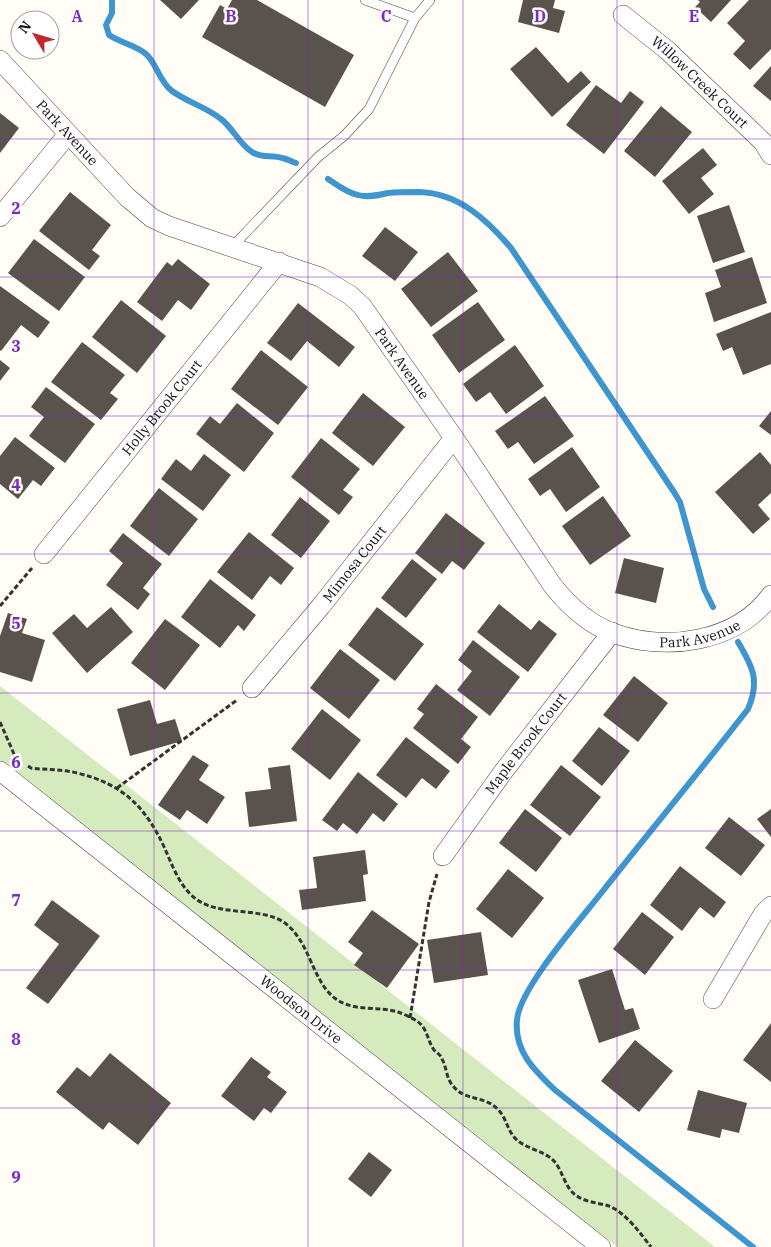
<svg xmlns="http://www.w3.org/2000/svg" width="771" height="1247" viewBox="0 0 771 1247" font-family="'IBM Plex Serif',serif">
<style>
.green{fill:#d5ebbd}
.lines{fill:none;stroke-linecap:round;stroke-linejoin:round}
.stream{stroke:#3f96cf;stroke-width:6}
.building{fill:#5a524d}
.lane-casing{stroke:#444;stroke-width:10}
.street-casing{stroke:#444;stroke-width:20}
.path{stroke:#333;stroke-width:3;stroke-dasharray:5 2.5;stroke-linecap:butt}
.lane{stroke:#fff;stroke-width:9}
.street{stroke:#fff;stroke-width:19}
.grid{fill:none;stroke:#7b2cbf;stroke-width:1;stroke-opacity:0.55}
.labels{text-anchor:middle;stroke-width:5;stroke-linejoin:round;paint-order:stroke}
.street-label{font-size:14px;fill:#111;stroke:#fff}
.grid-label{font-size:16px;text-anchor:middle;font-weight:bold;fill:#7b2cbf;stroke:#fff;stroke-width:5;stroke-linejoin:round;paint-order:stroke}
</style>
<rect width="100%" height="100%" fill="#fffdf5"/>
<path class="green" d="M 0,686 L 715,1247 L 617,1247 L 0,760 Z"/>
<g class="lines">
<path class="stream" d="M 112,0 L 112,13 L 106,25 L 109,35 C 119,42 137,46 146,54 C 157,64 159,81 172,91 C 187,102 206,107 221,119 C 233,128 239,144 252,152 C 261,158 272,155 282,158 C 287,159 291,161 296,163
M 328,179 C 337,185 347,193 358,195 C 368,198 379,195 388,193 C 398,192 409,192 419,192 C 459,193 487,220 511,248 L 674,492 L 680,502 L 704,589 L 713,607
M 738,642 C 753,667 760,681 748,709 C 700,771 650,831 602,892 C 581,919 519,989 517,1020 C 514,1051 534,1070 555,1090 L 753,1247"/>
</g>
<path class="building" d="M 160,0 L 199,0 L 181,19 Z
M 232,0 L 257,0 L 354,55 L 325,107 L 202,37 L 220,5 L 227,9 Z
M 523,0 L 555,0 L 553,8 L 565,11 L 559,33 L 518,22 Z
M 698,0 L 731,0 L 711,22 L 695,7 L 700,2 Z
M 749,0 L 771,0 L 771,49 L 750,70 L 733,54 L 745,41 L 727,23 Z
M 536,47 L 568,83 L 581,71 L 591,82 L 552,117 L 510,69 Z
M 771,66 L 771,101 L 753,86 Z
M 596,85 L 621,103 L 630,91 L 644,102 L 604,154 L 566,125 Z
M 661,106 L 692,132 L 655,177 L 624,151 Z
M 0,113 L 19,128 L 0,153 Z
M 703,148 L 717,165 L 701,178 L 714,194 L 689,214 L 662,181 Z
M 70,192 L 111,225 L 92,250 L 100,256 L 89,270 L 39,231 Z
M 729,205 L 745,252 L 713,263 L 697,216 Z
M 385,227 L 418,252 L 395,281 L 362,256 Z
M 34,239 L 85,277 L 59,311 L 8,273 Z
M 448,252 L 478,291 L 431,327 L 401,289 Z
M 752,257 L 767,303 L 714,322 L 705,293 L 721,287 L 715,270 Z
M 178,259 L 210,284 L 191,310 L 178,300 L 162,321 L 137,302 L 167,262 L 172,266 Z
M 0,286 L 50,322 L 38,338 L 21,325 L 1,351 L 0,350 Z
M 121,300 L 166,336 L 137,373 L 92,337 Z
M 478,302 L 505,340 L 459,373 L 432,335 Z
M 298,303 L 355,347 L 339,367 L 307,341 L 291,361 L 267,343 Z
M 771,312 L 771,364 L 743,375 L 732,347 L 723,351 L 716,334 Z
M 82,342 L 125,375 L 110,393 L 118,399 L 101,420 L 51,382 Z
M 515,345 L 544,386 L 506,414 L 490,392 L 476,402 L 463,384 Z
M 261,350 L 308,387 L 278,425 L 231,389 Z
M 0,360 L 10,368 L 0,381 Z
M 46,387 L 95,424 L 65,463 L 29,436 L 44,417 L 31,407 Z
M 363,393 L 405,427 L 373,466 L 332,433 Z
M 545,396 L 574,436 L 534,464 L 518,442 L 508,449 L 495,431 Z
M 237,403 L 274,433 L 244,472 L 196,434 L 210,416 L 220,424 Z
M 771,411 L 771,435 L 759,426 Z
M 15,437 L 55,468 L 41,486 L 33,480 L 18,499 L 0,484 L 0,456 Z
M 321,438 L 360,469 L 343,490 L 353,497 L 339,515 L 291,477 Z
M 572,447 L 600,487 L 566,512 L 550,489 L 540,496 L 528,479 Z
M 760,452 L 771,465 L 771,493 L 758,505 L 770,519 L 753,534 L 715,492 Z
M 204,454 L 231,475 L 203,511 L 161,479 L 176,459 L 191,471 Z
M 159,488 L 198,519 L 169,556 L 130,526 Z
M 603,496 L 631,536 L 590,565 L 562,526 Z
M 300,497 L 330,521 L 301,558 L 271,535 Z
M 446,513 L 485,543 L 464,570 L 452,561 L 442,574 L 415,553 Z
M 249,532 L 294,568 L 281,585 L 270,576 L 252,600 L 217,572 Z
M 123,533 L 162,564 L 143,588 L 150,594 L 138,610 L 106,585 L 123,563 L 109,551 Z
M 624,558 L 664,568 L 656,603 L 615,593 Z
M 412,559 L 437,579 L 406,618 L 381,598 Z
M 210,579 L 256,615 L 244,631 L 238,625 L 220,648 L 181,617 Z
M 499,604 L 531,630 L 539,620 L 557,634 L 528,672 L 477,632 Z
M 111,607 L 133,632 L 87,673 L 52,633 L 74,614 L 87,628 Z
M 377,607 L 424,644 L 395,681 L 348,645 Z
M 8,613 L 27,619 L 22,633 L 45,640 L 32,682 L 0,672 L 0,636 Z
M 165,619 L 200,645 L 165,690 L 131,663 Z
M 473,640 L 520,677 L 490,716 L 457,690 L 472,671 L 458,660 Z
M 340,649 L 380,680 L 349,719 L 310,688 Z
M 634,676 L 668,703 L 638,742 L 603,715 Z
M 436,684 L 478,717 L 461,739 L 471,747 L 458,764 L 413,728 L 424,714 L 417,709 Z
M 150,700 L 157,724 L 175,719 L 182,741 L 130,756 L 117,709 Z
M 322,709 L 361,740 L 330,780 L 291,749 Z
M 599,727 L 630,751 L 602,786 L 572,761 Z
M 406,737 L 450,771 L 436,789 L 422,778 L 406,798 L 376,775 Z
M 193,755 L 209,765 L 199,780 L 225,797 L 207,824 L 187,810 L 180,820 L 158,805 Z
M 290,765 L 297,821 L 249,827 L 245,792 L 271,789 L 268,768 Z
M 561,765 L 601,797 L 570,836 L 530,805 Z
M 358,772 L 398,804 L 384,822 L 373,813 L 357,834 L 343,823 L 337,831 L 322,820 Z
M 525,809 L 562,838 L 536,872 L 499,843 Z
M 771,809 L 771,837 L 757,819 Z
M 729,817 L 765,845 L 741,876 L 705,848 Z
M 365,850 L 368,874 L 363,875 L 366,901 L 302,910 L 299,890 L 317,888 L 313,857 Z
M 680,866 L 726,902 L 714,918 L 700,907 L 682,931 L 650,905 Z
M 508,869 L 544,898 L 512,938 L 476,909 Z
M 52,900 L 100,936 L 48,1004 L 26,988 L 59,944 L 34,925 Z
M 372,910 L 419,944 L 387,988 L 354,965 L 363,953 L 348,942 Z
M 642,912 L 674,937 L 645,975 L 613,949 Z
M 481,932 L 488,975 L 434,983 L 427,940 Z
M 612,969 L 625,1010 L 633,1008 L 640,1029 L 599,1043 L 578,980 Z
M 771,1023 L 771,1082 L 743,1060 Z
M 635,1040 L 673,1071 L 639,1112 L 601,1081 Z
M 110,1053 L 171,1103 L 138,1145 L 109,1122 L 103,1130 L 56,1092 L 77,1067 L 90,1077 Z
M 251,1057 L 271,1072 L 267,1077 L 287,1092 L 271,1113 L 264,1108 L 254,1121 L 221,1096 Z
M 698,1090 L 747,1103 L 739,1133 L 722,1129 L 720,1138 L 687,1130 Z
M 369,1152 L 392,1170 L 371,1197 L 348,1179 Z"/>
<g class="lines">
<g class="lane-casing">
<path id="lane" d="M 365,0 L 415,18
M 232,247 L 318,157 L 344,136 L 369,109 L 415,18 L 430,0"/>
</g>
<g class="street-casing">
<g id="street">
<path id="s1" d="M 623,15 L 667,50 L 763,142 L 771,155"/>
<path id="s2" d="M 0,60 L 127,197 L 152,218 L 169,226 L 320,277 L 350,295 L 362,306 L 454,438 L 553,586 C 569,606 588,624 613,633 C 665,652 736,643 771,595"/>
<path d="M 0,217 L 68,134"/>
<path id="s3" d="M 44,554 L 279,262"/>
<path id="s4" d="M 252,688 L 321,606 L 454,438"/>
<path id="s5" d="M 0,771 L 601,1247"/>
<path id="s6" d="M 443,856 L 503,772 L 612,632"/>
<path d="M 713,999 L 763,914 L 771,906"/>
</g>
</g>
<path class="path" d="M 0,606 L 32,568
M 0,722 L 14,754 L 19,759
M 28,766 L 31,768 C 46,770 62,769 77,773 C 123,784 146,807 165,849 C 173,867 180,887 196,899 C 220,917 260,906 285,923 C 311,943 312,982 336,999 C 354,1012 379,1006 398,1012 C 404,1014 412,1018 417,1021 C 428,1029 427,1040 434,1050 C 437,1053 441,1055 442,1059 C 447,1068 446,1078 453,1086 C 464,1100 481,1096 494,1106 C 506,1115 506,1127 514,1137 C 524,1149 544,1150 554,1161 C 563,1171 565,1189 577,1196 C 585,1202 599,1203 609,1206 C 625,1212 641,1234 651,1247
M 117,788 L 237,700
M 410,1018 L 429,902 L 437,874"/>
<use href="#lane" class="lane"/>
<use href="#street" class="street"/>
</g>
<path class="grid" d="M 154,0 L 154,1247M 308,0 L 308,1247M 463,0 L 463,1247M 617,0 L 617,1247M 0,139 L 771,139M 0,277 L 771,277M 0,416 L 771,416M 0,554 L 771,554M 0,693 L 771,693M 0,831 L 771,831M 0,970 L 771,970M 0,1108 L 771,1108"/>
<g class="labels">
<g class="street-label">
<text dy="5" stroke="none"><textPath href="#s1" startOffset="102">Willow Creek Court</textPath></text>
<text dy="5" stroke="none"><textPath href="#s2" startOffset="99">Park Avenue</textPath></text>
<text dy="5" stroke="none"><textPath href="#s2" startOffset="519">Park Avenue</textPath></text>
<text dy="5" stroke="none"><textPath href="#s3" startOffset="188">Holly Brook Court</textPath></text>
<text dy="5" stroke="none"><textPath href="#s4" startOffset="161">Mimosa Court</textPath></text>
<text dy="5" stroke="none"><textPath href="#s2" startOffset="954">Park Avenue</textPath></text>
<text dy="5" stroke="none"><textPath href="#s6" startOffset="140">Maple Brook Court</textPath></text>
<text dy="5" stroke="none"><textPath href="#s5" startOffset="384">Woodson Drive</textPath></text>
</g>
</g>
<g class="grid-label">
<text x="77" y="22">A</text>
<text x="231" y="22">B</text>
<text x="386" y="22">C</text>
<text x="540" y="22">D</text>
<text x="694" y="22">E</text>
<text x="16" y="214">2</text>
<text x="16" y="352">3</text>
<text x="16" y="491">4</text>
<text x="16" y="629">5</text>
<text x="16" y="768">6</text>
<text x="16" y="906">7</text>
<text x="16" y="1045">8</text>
<text x="16" y="1183">9</text>
</g>
<g transform="translate(35 35) rotate(308)"><circle r="24" fill="#ffffff" stroke="#a0a0a0"/>
<path d="M0-4L9 19L0 12L-9 19Z" fill="#c4262e"/>
<text y="-8" font-size="14" font-weight="bold" text-anchor="middle" fill="#111111">N</text>
</g>
</svg>
